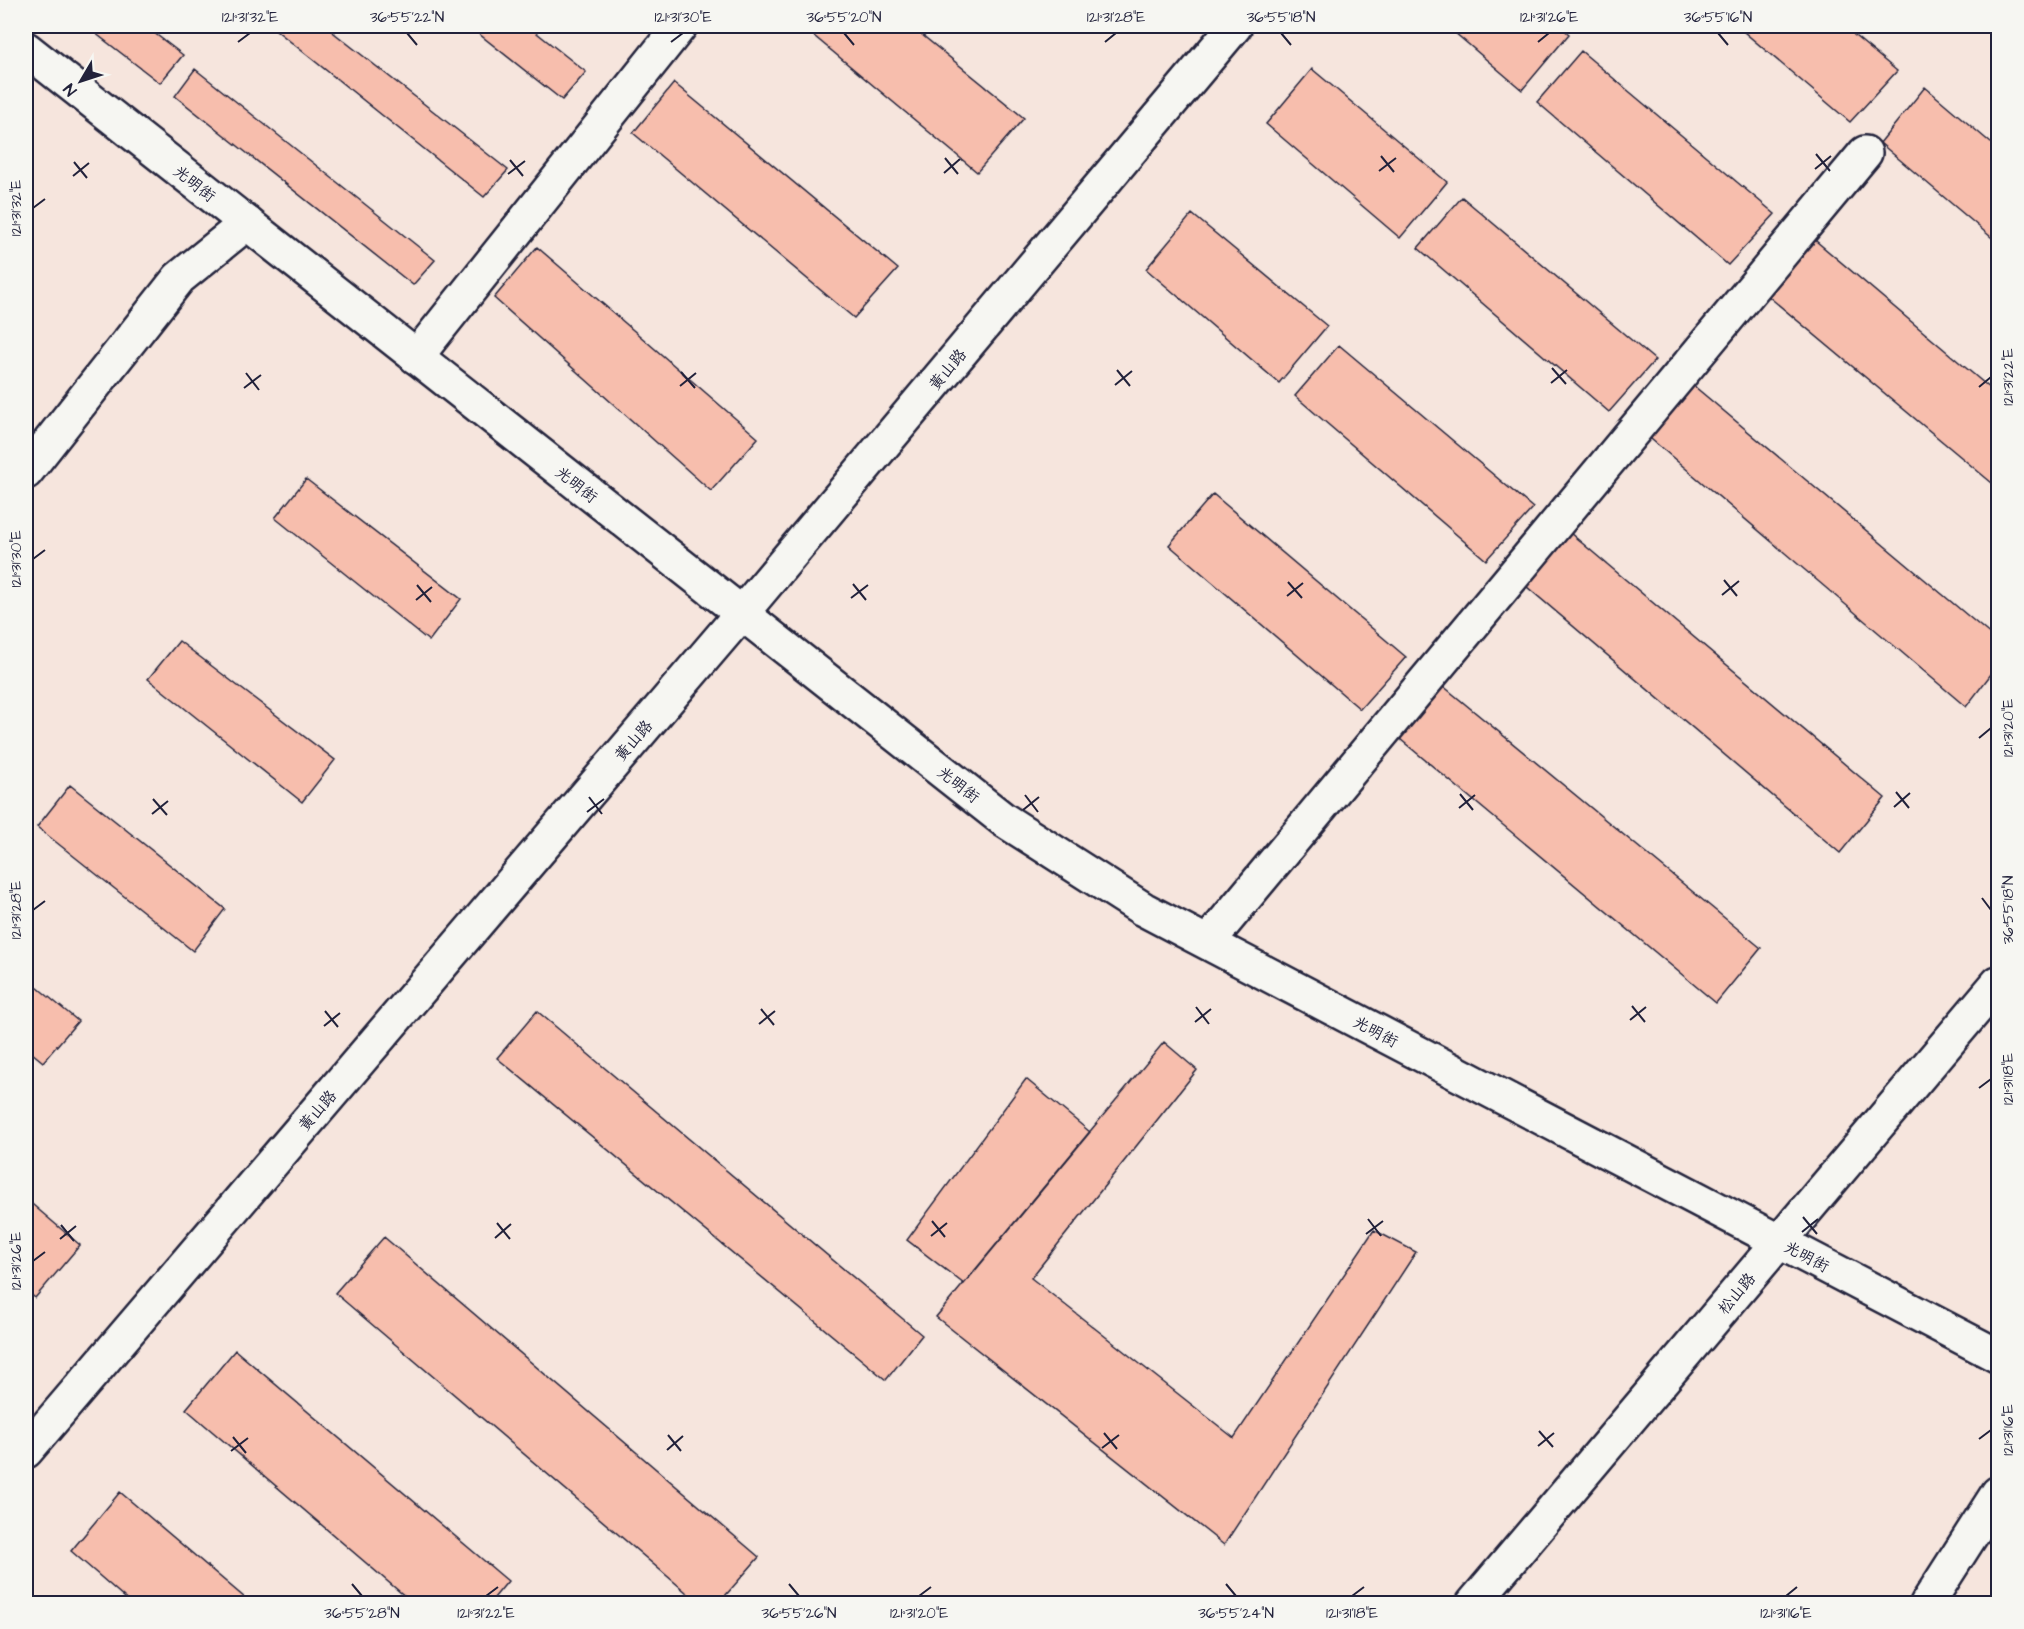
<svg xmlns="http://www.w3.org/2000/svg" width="2024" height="1629" viewBox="0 0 2024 1629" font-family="'Architects Daughter','LXGW WenKai TC',sans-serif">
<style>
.building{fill:#f7bead;stroke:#22223b;stroke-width:1.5}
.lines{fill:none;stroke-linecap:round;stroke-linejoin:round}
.street-casing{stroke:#22223b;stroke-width:38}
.secondary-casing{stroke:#22223b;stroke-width:38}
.street{stroke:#f6f6f2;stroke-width:33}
.secondary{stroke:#f6f6f2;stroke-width:33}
.ticks{fill:none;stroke:#22223b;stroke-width:2}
.labels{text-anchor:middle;stroke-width:4.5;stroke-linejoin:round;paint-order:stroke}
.street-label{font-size:16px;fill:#22223b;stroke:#f6f6f2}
.neatline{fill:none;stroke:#22223b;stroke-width:2}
.ticks-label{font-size:15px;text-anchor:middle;fill:#22223b}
</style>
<rect width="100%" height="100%" fill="#f6e5dd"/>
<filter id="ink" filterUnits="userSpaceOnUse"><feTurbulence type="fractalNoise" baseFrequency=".0167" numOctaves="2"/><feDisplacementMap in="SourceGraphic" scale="12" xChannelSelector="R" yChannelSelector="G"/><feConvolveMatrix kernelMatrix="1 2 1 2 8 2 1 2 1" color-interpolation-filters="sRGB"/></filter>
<g filter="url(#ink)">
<path class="building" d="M 86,26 L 145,26 L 183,55 L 160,83 Z
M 271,26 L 325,26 L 508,170 L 484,197 Z
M 469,26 L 528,26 L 586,72 L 562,100 Z
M 802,26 L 911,26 L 1024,118 L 977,172 Z
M 1447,26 L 1560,26 L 1569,34 L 1522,90 Z
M 1737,26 L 1843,26 L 1897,71 L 1850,122 Z
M 1581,51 L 1775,214 L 1728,265 L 1537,102 Z
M 195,69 L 435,260 L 413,285 L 175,96 Z
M 1312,69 L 1447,182 L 1400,238 L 1266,124 Z
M 674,83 L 898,269 L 854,318 L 633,133 Z
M 1925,87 L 1998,149 L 1998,243 L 1880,143 Z
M 1462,197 L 1655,360 L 1609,412 L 1418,248 Z
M 1192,214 L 1327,326 L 1279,383 L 1146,269 Z
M 1803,230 L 1998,395 L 1998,488 L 1756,286 Z
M 537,247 L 758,438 L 711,491 L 494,298 Z
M 1339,345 L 1533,508 L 1486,560 L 1295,396 Z
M 1682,376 L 1998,641 L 1998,665 L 1966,707 L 1638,428 Z
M 306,479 L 461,599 L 429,641 L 275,518 Z
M 1213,494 L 1406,657 L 1360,709 L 1169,545 Z
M 1557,522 L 1885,798 L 1840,853 L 1513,575 Z
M 179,641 L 335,760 L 302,802 L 148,679 Z
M 1431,676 L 1761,948 L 1716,1003 L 1388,729 Z
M 70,785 L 225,909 L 193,951 L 37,827 Z
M 26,978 L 78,1021 L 43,1062 L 26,1048 Z
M 537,1011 L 922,1335 L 886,1380 L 497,1058 Z
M 1164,1042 L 1197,1070 L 1031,1278 L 1234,1438 L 1374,1230 L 1416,1252 L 1224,1545 L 936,1317 Z
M 1026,1079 L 1090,1132 L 964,1284 L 907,1240 Z
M 26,1199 L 80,1245 L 35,1298 L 26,1290 Z
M 384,1237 L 759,1557 L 718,1604 L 700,1604 L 335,1293 Z
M 235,1350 L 508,1581 L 489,1604 L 414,1604 L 186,1409 Z
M 120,1492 L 252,1604 L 132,1604 L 71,1551 Z"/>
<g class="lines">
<g class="street-casing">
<path id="street" d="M 416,357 L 680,26
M 26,472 L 179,278 L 247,223
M 1208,942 L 1865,153
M 1927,1604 L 1998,1493"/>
</g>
<g class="secondary-casing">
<path id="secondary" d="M 26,49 L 1004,820 L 1143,909 L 1998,1356
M 26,1451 L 741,614 L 1235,26
M 1473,1604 L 1998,983"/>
</g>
<use href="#street" class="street"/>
<use href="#secondary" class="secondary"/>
</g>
</g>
<path class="ticks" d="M 407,33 L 417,45M 844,33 L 854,45M 1281,33 L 1291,45M 1718,33 L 1728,45M 238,42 L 250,33M 671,42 L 683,33M 1105,42 L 1116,33M 1538,42 L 1549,33M 1816,154 L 1830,171M 1381,156 L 1394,172M 945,158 L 958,174M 510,160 L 523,176M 74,162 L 87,178M 1815,169 L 1831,156M 1379,171 L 1396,158M 944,173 L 960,159M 508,174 L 525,161M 73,176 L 89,163M 33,208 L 45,199M 1552,368 L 1566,384M 1117,370 L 1130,386M 681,372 L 695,388M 246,373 L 259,390M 1551,383 L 1567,370M 1115,385 L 1132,371M 680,386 L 696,373M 1979,387 L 1991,377M 244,388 L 261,375M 33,559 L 45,550M 1724,580 L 1737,596M 1288,582 L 1302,598M 853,584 L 866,600M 417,585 L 431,602M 1722,595 L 1739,581M 1287,596 L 1303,583M 851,598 L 868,585M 416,600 L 432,587M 1979,738 L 1991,728M 1896,792 L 1909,808M 1460,794 L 1473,810M 1025,795 L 1038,812M 589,797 L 602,814M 153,799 L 167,815M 1894,807 L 1910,793M 1459,808 L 1475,795M 1023,810 L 1039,797M 587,812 L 604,799M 152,814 L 168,801M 1982,898 L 1991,910M 33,910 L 45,901M 1632,1006 L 1645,1022M 1196,1007 L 1209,1024M 761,1009 L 774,1025M 325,1011 L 338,1027M 1630,1020 L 1646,1007M 1195,1022 L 1211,1009M 759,1024 L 775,1011M 324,1026 L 340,1013M 1979,1088 L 1991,1079M 1803,1217 L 1817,1234M 1368,1219 L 1381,1236M 932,1221 L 945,1237M 497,1223 L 510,1239M 61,1225 L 74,1241M 1802,1232 L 1818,1219M 1366,1234 L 1383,1221M 931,1236 L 947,1223M 495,1238 L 511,1224M 60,1239 L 76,1226M 33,1261 L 45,1252M 1539,1431 L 1553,1447M 1104,1433 L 1117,1449M 668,1435 L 681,1451M 233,1437 L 246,1453M 1979,1439 L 1991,1430M 1538,1446 L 1554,1433M 1102,1448 L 1119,1435M 667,1450 L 683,1436M 231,1451 L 248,1438M 352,1584 L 362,1596M 789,1584 L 799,1596M 1226,1584 L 1236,1596M 486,1596 L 498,1587M 919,1596 L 931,1587M 1352,1596 L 1364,1587M 1786,1596 L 1797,1587"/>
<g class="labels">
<g class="street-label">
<text transform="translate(195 183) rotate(38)" y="6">光明街</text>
<text transform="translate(947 369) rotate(-50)" y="6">黄山路</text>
<text transform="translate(577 484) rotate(38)" y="6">光明街</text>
<text transform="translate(633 740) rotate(-49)" y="6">黄山路</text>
<text transform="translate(959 784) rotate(38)" y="6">光明街</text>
<text transform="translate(1376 1031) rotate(28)" y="6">光明街</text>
<text transform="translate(317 1110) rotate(-49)" y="6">黄山路</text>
<text transform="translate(1807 1256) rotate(28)" y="6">光明街</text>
<text transform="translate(1736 1293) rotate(-50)" y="6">松山路</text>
</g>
</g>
<rect width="2024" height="1629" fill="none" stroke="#f6f6f2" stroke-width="66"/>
<g transform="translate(81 81) rotate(231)" stroke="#f6f6f2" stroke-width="4.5" paint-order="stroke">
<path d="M0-4.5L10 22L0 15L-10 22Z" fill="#22223b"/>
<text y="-9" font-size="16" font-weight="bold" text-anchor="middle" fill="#22223b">N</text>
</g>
<rect x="33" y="33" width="1958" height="1563" class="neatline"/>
<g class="ticks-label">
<text x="250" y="22">121°31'32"E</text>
<text x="407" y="22">36°55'22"N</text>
<text x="683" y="22">121°31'30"E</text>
<text x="844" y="22">36°55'20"N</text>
<text x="1116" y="22">121°31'28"E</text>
<text x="1281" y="22">36°55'18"N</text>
<text x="1549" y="22">121°31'26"E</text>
<text x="1718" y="22">36°55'16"N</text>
<text transform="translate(16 208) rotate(-90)" y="5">121°31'32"E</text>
<text transform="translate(2008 377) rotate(-90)" y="5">121°31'22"E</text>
<text transform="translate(16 559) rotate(-90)" y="5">121°31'30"E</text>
<text transform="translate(2008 728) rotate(-90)" y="5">121°31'20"E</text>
<text transform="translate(2008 910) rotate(-90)" y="5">36°55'18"N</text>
<text transform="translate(16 910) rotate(-90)" y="5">121°31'28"E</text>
<text transform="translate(2008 1079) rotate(-90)" y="5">121°31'18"E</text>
<text transform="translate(16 1261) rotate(-90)" y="5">121°31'26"E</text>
<text transform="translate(2008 1430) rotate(-90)" y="5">121°31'16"E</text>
<text x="362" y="1618">36°55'28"N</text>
<text x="486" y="1618">121°31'22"E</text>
<text x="799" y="1618">36°55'26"N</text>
<text x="919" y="1618">121°31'20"E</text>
<text x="1236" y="1618">36°55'24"N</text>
<text x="1352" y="1618">121°31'18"E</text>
<text x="1786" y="1618">121°31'16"E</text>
</g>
</svg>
